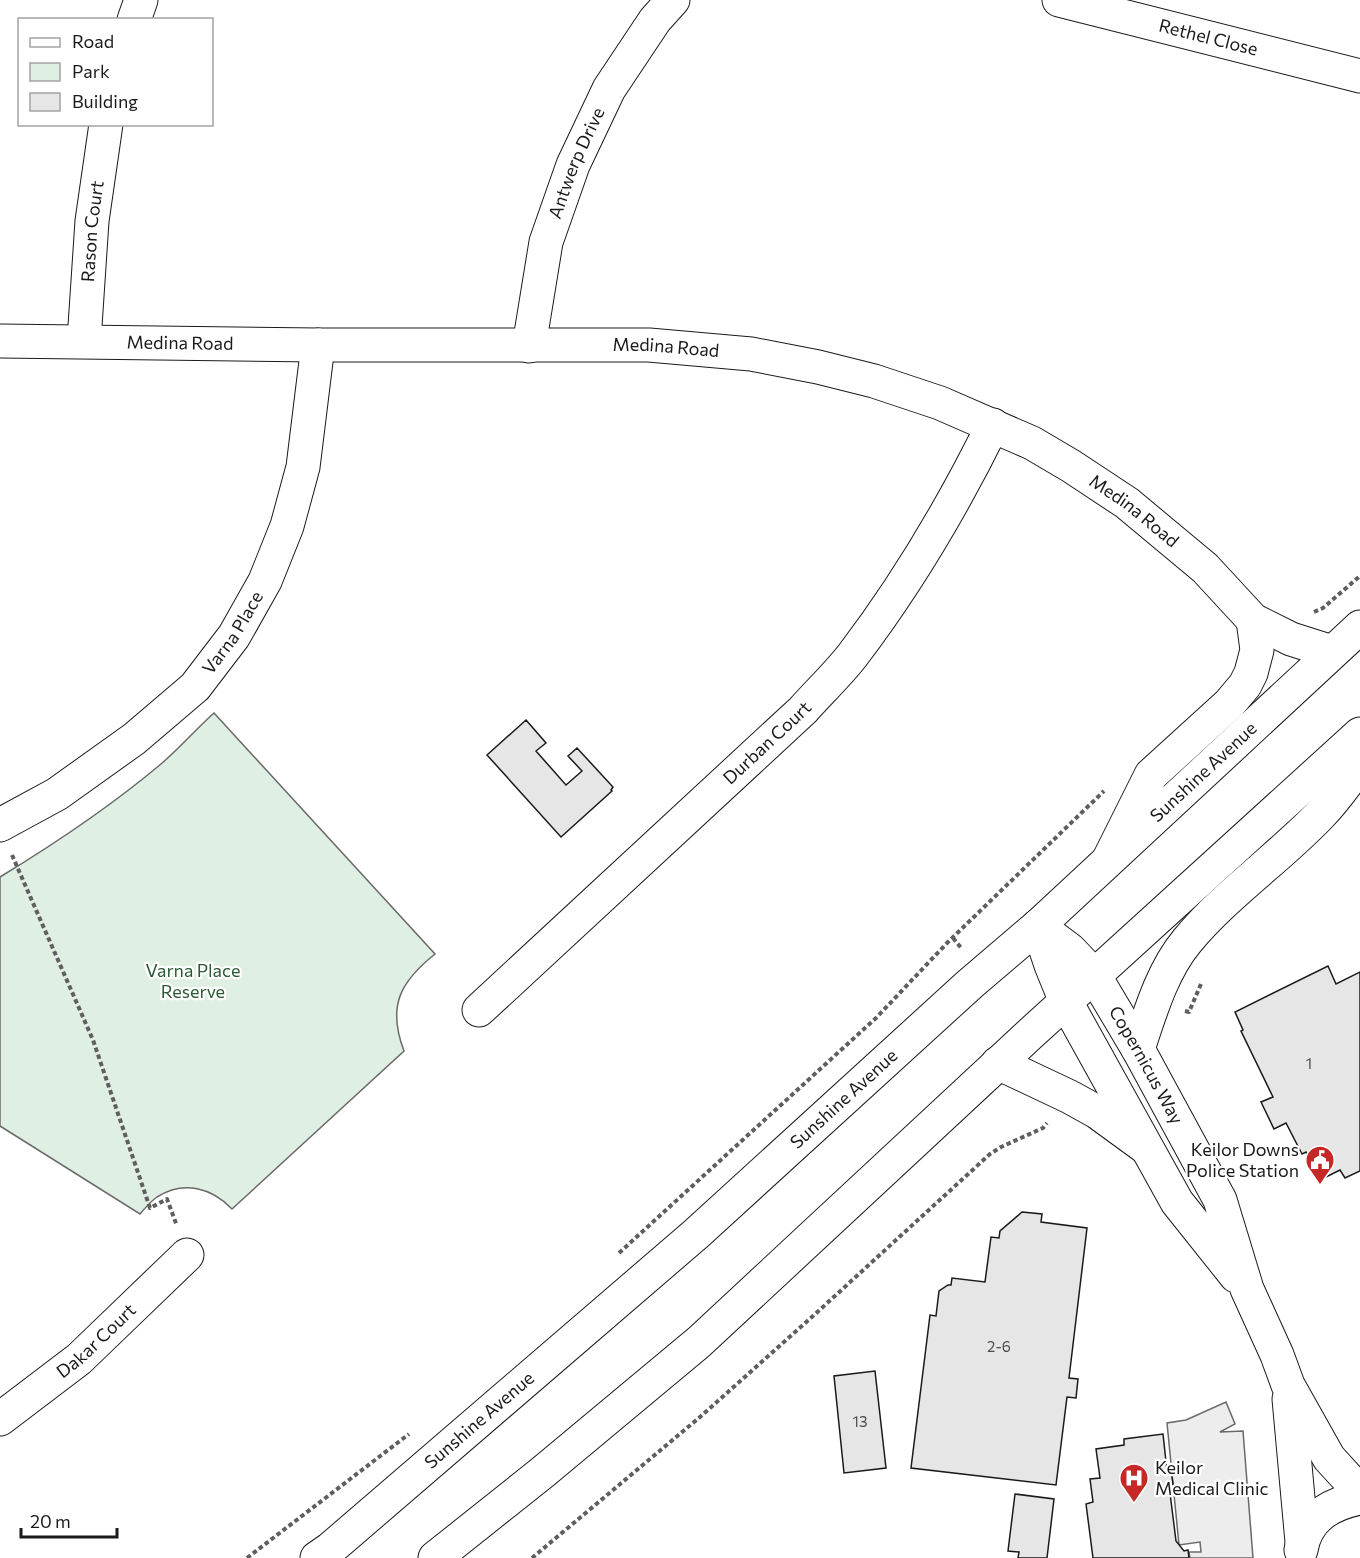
<svg xmlns="http://www.w3.org/2000/svg" width="1360" height="1558" viewBox="0 0 1360 1558" font-family="Commissioner,sans-serif">
<style>
.green{fill:#e0efe3;stroke:#6a6a6a;stroke-width:1.5}
.parking{fill:#ededed;stroke:#6a6a6a;stroke-width:1.5}
.building{fill:#e6e6e6;stroke:#1a1a1a;stroke-width:1.5}
.lines{fill:none;stroke-linecap:round;stroke-linejoin:round}
.minor-casing{stroke:#1a1a1a;stroke-width:35}
.major-casing{stroke:#1a1a1a;stroke-width:35}
.path{stroke:#5f5f5f;stroke-width:4;stroke-dasharray:4.5 3;stroke-linecap:butt}
.minor{stroke:#fff;stroke-width:33}
.major{stroke:#fff;stroke-width:33}
.labels{text-anchor:middle;stroke-width:4.5;stroke-linejoin:round;paint-order:stroke}
.number-label{font-size:15px;fill:#4d4d4d}
.street-label{font-size:18px;fill:#1a1a1a;stroke:#fff}
.park-label{font-size:18px;fill:#2b5a34;stroke:#fff}
.poi-label{font-size:18px;fill:#1a1a1a;stroke:#fff;text-anchor:end}
</style>
<rect width="100%" height="100%" fill="#fff"/>
<path class="green" d="M 214,713 L 435,954 C 400,982 387,1006 404,1051 L 232,1209 C 212,1188 184,1180 157,1197 C 151,1201 145,1208 140,1214 L 0,1126 L 0,877 C 56,843 111,806 161,764 C 180,748 196,729 214,713 Z"/>
<path class="parking" d="M 1226,1402 L 1235,1424 L 1220,1432 L 1243,1431 L 1253,1558 L 1190,1558 L 1189,1552 L 1201,1552 L 1200,1542 L 1179,1545 L 1167,1423 L 1186,1420 Z"/>
<path class="building" d="M 526,720 L 546,743 L 536,751 L 566,785 L 582,771 L 568,756 L 577,748 L 613,787 L 611,790 L 612,791 L 561,837 L 487,755 Z
M 1328,966 L 1336,984 L 1360,972 L 1360,1171 L 1345,1178 L 1340,1170 L 1320,1180 L 1306,1152 L 1302,1154 L 1286,1123 L 1274,1129 L 1261,1102 L 1273,1097 L 1241,1031 L 1243,1030 L 1235,1012 Z
M 1022,1212 L 1042,1214 L 1041,1222 L 1087,1228 L 1069,1378 L 1078,1379 L 1076,1398 L 1067,1397 L 1056,1485 L 911,1468 L 930,1315 L 936,1316 L 939,1291 L 948,1285 L 951,1285 L 952,1278 L 985,1282 L 991,1237 L 999,1238 L 1000,1231 Z
M 875,1371 L 886,1468 L 844,1473 L 834,1376 Z
M 1163,1434 L 1167,1471 L 1171,1471 L 1173,1484 L 1169,1485 L 1176,1541 L 1184,1551 L 1188,1550 L 1189,1558 L 1093,1558 L 1086,1504 L 1093,1502 L 1090,1479 L 1100,1478 L 1096,1449 L 1124,1445 L 1124,1439 Z
M 1015,1494 L 1054,1499 L 1047,1558 L 1018,1558 L 1019,1552 L 1008,1551 Z"/>
<g class="lines">
<g class="minor-casing">
<g id="minor">
<path id="s1" d="M 1059,0 L 1360,76"/>
<path d="M 134,20 L 141,0"/>
<path id="s2" d="M 0,341 L 318,345 L 649,345 L 751,354 L 818,367 L 874,381 L 940,403 L 1032,443 L 1071,466 L 1127,503 L 1205,568 L 1253,620 L 1291,639 L 1332,652"/>
<path id="s3" d="M 84,341 L 92,221 L 106,124"/>
<path id="s4" d="M 529,346 L 546,242 L 573,165 L 609,89 L 655,20 L 673,0"/>
<path id="s5" d="M 0,825 L 57,794 L 134,739 L 195,687 L 234,636 L 265,581 L 287,526 L 303,467 L 318,345"/>
<path d="M 1109,859 L 1151,775 L 1229,704 L 1245,685 L 1251,673 L 1257,650 L 1253,620"/>
<path id="s6" d="M 1094,975 L 1138,1049 L 1220,1200 L 1247,1289 L 1277,1355 L 1288,1385 L 1329,1458 L 1351,1482 L 1360,1488"/>
<path d="M 1066,1002 L 1177,1202 L 1236,1276"/>
<path id="s7" d="M 479,1010 L 803,710 C 819,692 837,675 852,656 C 907,584 953,506 993,425"/>
<path d="M 1289,1399 L 1302,1542"/>
<path id="s8" d="M 0,1419 L 79,1359 L 187,1255"/>
<path d="M 1301,1550 C 1306,1518 1330,1504 1360,1498"/>
</g>
</g>
<g class="major-casing">
<g id="major">
<path d="M 1038,926 L 1051,965 L 1066,1002"/>
<path d="M 1038,926 L 1070,950 L 1094,975"/>
<path d="M 1138,1049 C 1150,1013 1162,971 1187,941 C 1226,894 1278,859 1320,815 C 1335,800 1347,782 1360,765"/>
<path d="M 998,1063 L 1070,1097 L 1097,1112 L 1145,1147"/>
<path id="s9" d="M 317,1558 L 330,1549 L 696,1234 L 970,984 L 1038,926 L 1360,627"/>
<path d="M 435,1558 L 543,1472 L 699,1342 L 1029,1035 L 1360,734"/>
</g>
</g>
<path class="path" d="M 1314,612 L 1323,608 L 1360,576
M 12,855 L 93,1040 L 150,1208 L 167,1199 L 177,1226
M 953,938 L 962,949
M 1185,1011 L 1189,1012 L 1201,984
M 619,1253 L 876,1018 L 948,942 L 1104,791
M 247,1558 L 409,1434
M 532,1558 L 700,1417 L 813,1316 L 990,1154 L 1001,1147 L 1043,1128 L 1047,1123"/>
<use href="#minor" class="minor"/>
<use href="#major" class="major"/>
</g>
<defs>
<g id="civic-pin" transform="scale(1.5)"><path d="M0 17L-7.5 6A9.5 9.5 0 1 1 7.5 6Z" fill="#c62828" stroke="#fff"/><path d="M-.6-6.5H3V-4.5H.6V-3L4-1V1h2V6H-6V1h2V-1L-.6-3ZM-1.2 2.5V6h2.4V2.5Z" fill="#fff"/></g>
<g id="hospital-pin" transform="scale(1.5)"><path d="M0 17L-7.5 6A9.5 9.5 0 1 1 7.5 6Z" fill="#c62828" stroke="#fff"/><path d="M-5-5h3v3.5h4V-5h3V5h-3V1.5h-4V5h-3Z" fill="#fff"/></g>
</defs>
<g fill-rule="evenodd">
<use href="#civic-pin" x="1320" y="1160"/>
<use href="#hospital-pin" x="1134" y="1478"/>
</g>
<g class="labels">
<g class="number-label">
<text x="1309" y="1069">1</text>
<text x="999" y="1352">2-6</text>
<text x="860" y="1427">13</text>
</g>
<g class="street-label">
<text dy="6" stroke="none"><textPath href="#s1" startOffset="154">Rethel Close</textPath></text>
<text dy="6" stroke="none"><textPath href="#s4" startOffset="190">Antwerp Drive</textPath></text>
<text dy="6" stroke="none"><textPath href="#s3" startOffset="110">Rason Court</textPath></text>
<text dy="6" stroke="none"><textPath href="#s2" startOffset="180">Medina Road</textPath></text>
<text dy="6" stroke="none"><textPath href="#s2" startOffset="666">Medina Road</textPath></text>
<text dy="6" stroke="none"><textPath href="#s2" startOffset="1170">Medina Road</textPath></text>
<text dy="6" stroke="none"><textPath href="#s5" startOffset="306">Varna Place</textPath></text>
<text dy="6" stroke="none"><textPath href="#s7" startOffset="393">Durban Court</textPath></text>
<text dy="6" stroke="none"><textPath href="#s9" startOffset="1185">Sunshine Avenue</textPath></text>
<text dy="6" stroke="none"><textPath href="#s6" startOffset="104">Copernicus Way</textPath></text>
<text dy="6" stroke="none"><textPath href="#s9" startOffset="699">Sunshine Avenue</textPath></text>
<text dy="6" stroke="none"><textPath href="#s8" startOffset="124">Dakar Court</textPath></text>
<text dy="6" stroke="none"><textPath href="#s9" startOffset="213">Sunshine Avenue</textPath></text>
</g>
<g class="park-label">
<text x="193" y="977">Varna Place<tspan x="193" dy="21">Reserve</tspan></text>
</g>
<g class="poi-label">
<text x="1299" y="1156">Keilor Downs<tspan x="1299" dy="21">Police Station</tspan></text>
<text x="1155" y="1474" text-anchor="start">Keilor<tspan x="1155" dy="21">Medical Clinic</tspan></text>
</g>
</g>
<rect x="18" y="18" width="195" height="108" fill="#ffffff" stroke="#a3a3a3" stroke-width="1.5"/>
<rect x="30" y="38" width="30" height="9" fill="#ffffff" stroke="#a3a3a3" stroke-width="1.5"/>
<text x="72" y="48" font-size="18" fill="#1a1a1a">Road</text>
<rect x="30" y="63" width="30" height="18" fill="#e0efe3" stroke="#a3a3a3" stroke-width="1.5"/>
<text x="72" y="78" font-size="18" fill="#1a1a1a">Park</text>
<rect x="30" y="93" width="30" height="18" fill="#e6e6e6" stroke="#a3a3a3" stroke-width="1.5"/>
<text x="72" y="108" font-size="18" fill="#1a1a1a">Building</text>
<path d="M21 1528v9h96v-9" fill="none" stroke="#1a1a1a" stroke-width="3"/>
<text x="30" y="1528" font-size="18" fill="#1a1a1a" stroke="#ffffff" stroke-width="4.5" paint-order="stroke">20 m</text>
</svg>
